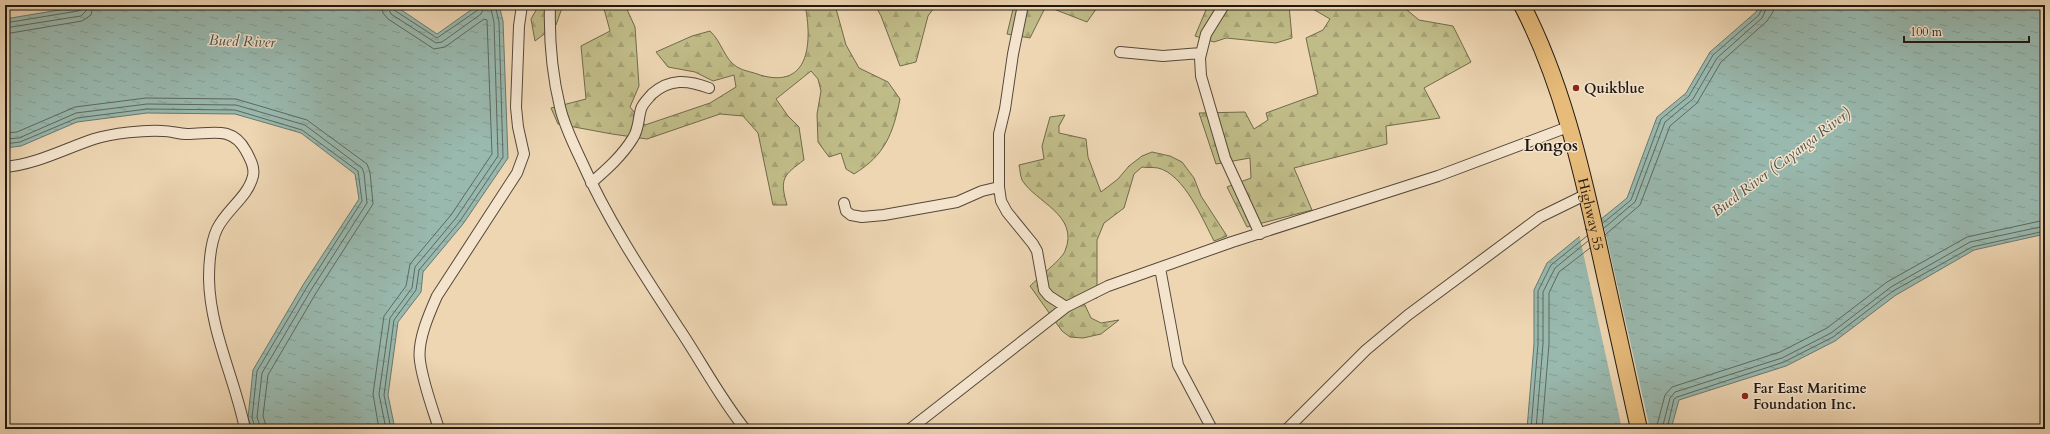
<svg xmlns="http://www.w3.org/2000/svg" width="2050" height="434" viewBox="0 0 2050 434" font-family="Cardo,serif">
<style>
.forest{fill:url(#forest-firs);stroke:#706a4c}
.water{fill:url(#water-ripples);stroke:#69796f}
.pier{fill:#eed6b3}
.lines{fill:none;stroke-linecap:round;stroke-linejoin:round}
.shore{stroke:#5d6960;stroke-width:1}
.minor-casing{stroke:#544839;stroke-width:12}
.trunk-casing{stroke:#211910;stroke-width:18}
.minor{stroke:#f4e4ce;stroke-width:10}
.trunk{stroke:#e7bb7a;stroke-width:16}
.poi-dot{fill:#8f2418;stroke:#f4e4ce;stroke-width:1.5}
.labels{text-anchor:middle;stroke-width:3;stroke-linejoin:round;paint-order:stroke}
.poi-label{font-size:14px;font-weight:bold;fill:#211910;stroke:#f4e4ce;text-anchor:start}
.street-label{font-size:14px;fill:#211910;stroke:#f4e4ce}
.water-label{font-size:15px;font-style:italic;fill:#4b5148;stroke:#f4e4ce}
.quarter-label{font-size:16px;font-weight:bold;fill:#211910;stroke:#f4e4ce}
</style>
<defs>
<pattern id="forest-firs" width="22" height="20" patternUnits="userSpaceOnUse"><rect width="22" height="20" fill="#c0bc88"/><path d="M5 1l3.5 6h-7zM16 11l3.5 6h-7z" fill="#a5a174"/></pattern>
<pattern id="water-ripples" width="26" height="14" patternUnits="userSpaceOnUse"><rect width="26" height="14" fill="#99b9af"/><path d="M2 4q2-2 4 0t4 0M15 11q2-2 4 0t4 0" fill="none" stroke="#849e96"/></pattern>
</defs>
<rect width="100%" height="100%" fill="#eed6b3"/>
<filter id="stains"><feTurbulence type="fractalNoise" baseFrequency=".005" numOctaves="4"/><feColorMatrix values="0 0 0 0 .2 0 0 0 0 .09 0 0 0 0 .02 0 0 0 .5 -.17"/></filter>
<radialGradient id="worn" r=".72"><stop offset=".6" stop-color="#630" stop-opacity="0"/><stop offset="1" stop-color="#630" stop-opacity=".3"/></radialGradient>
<path class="forest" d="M 539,5 L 563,5 L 556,25 L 535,41 L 531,19 Z
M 603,5 L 625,5 L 635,27 L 639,86 L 630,107 L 645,125 L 710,103 L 736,87 L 734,75 L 713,81 L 695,72 L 668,67 L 656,52 L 692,36 L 710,31 C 722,42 724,59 737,67 C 743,71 753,72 760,75 C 811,90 812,40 805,5 L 835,5 L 846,45 L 859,68 L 888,82 L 900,99 C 893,134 885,155 854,174 L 846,169 L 841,153 L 829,157 L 818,142 L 817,114 L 821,91 L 818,79 L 811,71 L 776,99 L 788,116 L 799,127 L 804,160 C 784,175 779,178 787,205 L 773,205 L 758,133 L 743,116 L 720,114 L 647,139 L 612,134 L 558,124 L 551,108 L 586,99 L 581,46 L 610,31 Z
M 875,5 L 936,5 L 928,16 L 916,62 L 900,66 L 881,16 Z
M 1014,5 L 1099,5 L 1087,22 L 1046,6 L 1030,38 L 1007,34 Z
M 1208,5 L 1289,5 L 1292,38 L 1276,43 L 1226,38 L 1214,42 L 1195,36 Z
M 1306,5 L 1349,5 L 1350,7 L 1354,5 L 1401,5 L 1419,20 L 1453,26 L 1471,62 L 1424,88 L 1440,118 L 1386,126 L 1387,144 L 1294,168 L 1312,210 L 1247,227 L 1227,187 L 1251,178 L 1250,158 L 1216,164 L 1199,113 L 1245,112 L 1254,129 L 1268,120 L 1266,113 L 1318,94 L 1306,38 L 1323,30 L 1330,19 Z
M 1065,115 L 1059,126 L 1059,133 L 1086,139 L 1088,157 L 1101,192 L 1118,179 L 1129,166 L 1142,156 L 1152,152 L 1170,156 L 1182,162 L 1194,178 L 1201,196 L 1227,236 L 1214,241 C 1203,220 1184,174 1158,168 C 1153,167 1147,168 1142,167 L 1134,174 L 1124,208 L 1104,223 L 1097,240 L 1097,298 L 1083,301 L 1091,318 L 1101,323 L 1119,320 L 1101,334 L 1083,338 L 1070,337 L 1062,331 L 1030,286 C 1037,279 1063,258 1065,251 C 1080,215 1035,202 1022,180 C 1020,175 1020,169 1019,165 L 1044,159 L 1042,146 L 1050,117 Z"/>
<path class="water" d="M 89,5 L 394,5 L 437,34 L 478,5 L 499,5 L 503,21 L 508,158 L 463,224 L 423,272 L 421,292 L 398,322 L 388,395 L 395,429 L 252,429 L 248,418 L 253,370 L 303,285 L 359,199 L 355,174 L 301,133 L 235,114 L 147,113 L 77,122 L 21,146 L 5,148 L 5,19 Z
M 1760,5 L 2045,5 L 2045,234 L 1974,250 L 1896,295 L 1835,341 L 1786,366 L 1679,400 L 1671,429 L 1527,429 L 1534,344 L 1534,290 L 1547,263 L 1627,198 L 1657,117 L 1686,93 L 1710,52 L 1756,12 Z"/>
<path class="pier" d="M 1603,222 L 1650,429 L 1622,429 L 1579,234 L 1592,224 Z"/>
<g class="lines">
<path class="shore" d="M 387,5 L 391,14 L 436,43 L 442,42 L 481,14 L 485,5
M 393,5 L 394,10 L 437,38 L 478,10 L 480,5
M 5,23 L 78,11 L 82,9 L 82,5
M 5,28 L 81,16 L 86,11 L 87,5
M 5,34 L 82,21 L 91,15 L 93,5
M 5,133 L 17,132 L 75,107 L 146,98 L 236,99 L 307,120 L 367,164 L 370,172 L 373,204 L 316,293 L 268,375 L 263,416 L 267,429
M 5,139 L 19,138 L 76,113 L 147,104 L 236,105 L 305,125 L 362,168 L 364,173 L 367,203 L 311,290 L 262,373 L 257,417 L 261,429
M 5,144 L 20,142 L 77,118 L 147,109 L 235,110 L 302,130 L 358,171 L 362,201 L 307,287 L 257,371 L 252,418 L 256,429
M 1603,223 L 1631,200 L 1661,119 L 1689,96 L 1713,55 L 1759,15 L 1763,5
M 1604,228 L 1635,202 L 1665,122 L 1693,99 L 1717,58 L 1762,18 L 1768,5
M 1605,235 L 1640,205 L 1670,126 L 1697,103 L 1721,62 L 1767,21 L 1773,12 L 1774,5
M 379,429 L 373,394 L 384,316 L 406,286 L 410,264 L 451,215 L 492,154 L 487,20 L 484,19 L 445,47 L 434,49 L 388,19 L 383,13 L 381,5
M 386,429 L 379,394 L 390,318 L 412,288 L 415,267 L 456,218 L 498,156 L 494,22 L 490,5
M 391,429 L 384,395 L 394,320 L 416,290 L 419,270 L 460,221 L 503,157 L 499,22 L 495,5
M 1531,429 L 1538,344 L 1538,291 L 1551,265 L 1587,236
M 1536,429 L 1543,344 L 1543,292 L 1555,268 L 1588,241
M 1542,429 L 1549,344 L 1549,293 L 1559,272 L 1590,248
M 1656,429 L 1665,395 L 1672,387 L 1780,352 L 1827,328 L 1887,282 L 1967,237 L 2045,220
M 1662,429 L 1670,398 L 1675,392 L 1782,358 L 1831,333 L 1891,287 L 1970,242 L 2045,226
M 1667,429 L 1674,399 L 1677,397 L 1784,362 L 1833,337 L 1893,291 L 1972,247 L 2045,231"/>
<g class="minor-casing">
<path id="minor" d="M 550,5 C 549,39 552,74 560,107 C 564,125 573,143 581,160 C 608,221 644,275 680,330 C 702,363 720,398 745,429
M 1023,5 L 1013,54 L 1005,109 L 999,134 L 999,187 L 1001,201 L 1007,212 L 1033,244 L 1037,251 L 1044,290 L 1049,296 L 1066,307
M 1224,5 L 1206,34 L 1200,58 L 1201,76 L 1225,158 L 1260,234
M 1120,52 L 1163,56 L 1201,53
M 5,167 C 37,164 64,149 94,139 C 113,133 144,130 163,131 C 171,131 179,134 187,134 C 211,134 232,125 246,151 C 250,159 255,167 253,176 C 248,197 226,210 217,229 C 211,242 209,264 209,279 C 210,331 235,379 245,429
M 591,183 C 607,169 622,156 633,138 C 639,129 638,119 641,109 C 643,103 648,99 652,94 C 670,78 688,80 709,88
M 844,203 L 846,211 L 851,215 L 862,217 L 884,215 L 957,202 L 982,191 L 999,187
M 1160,268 L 1178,365 L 1212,429
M 439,429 C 432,407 423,383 420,361 C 417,341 429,314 437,296 L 517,173 L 524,154 L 518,127 L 516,107 L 519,26 L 522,5
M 910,429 L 1066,307 L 1108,286 L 1232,242 L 1438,176 L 1568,127
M 1287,429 L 1366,350 L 1408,315 L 1540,217 L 1587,194"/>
</g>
<g class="trunk-casing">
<g id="trunk">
<path id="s1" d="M 1522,5 C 1561,80 1581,166 1599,248 C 1612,308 1626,369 1639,429"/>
</g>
</g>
<use href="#minor" class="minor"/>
<use href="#trunk" class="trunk"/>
</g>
<g class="poi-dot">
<circle cx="1576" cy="88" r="4"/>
<circle cx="1745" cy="396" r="4"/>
</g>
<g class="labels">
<g class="poi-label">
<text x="1584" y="93">Quikblue</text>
<text x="1753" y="393">Far East Maritime<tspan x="1753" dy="16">Foundation Inc.</tspan></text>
</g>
<g class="street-label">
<text dy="5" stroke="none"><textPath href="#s1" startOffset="221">Highway 55</textPath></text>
</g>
<g class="water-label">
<text transform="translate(242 41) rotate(2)" y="5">Bued River</text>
<text transform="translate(1781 162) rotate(-37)" y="5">Bued River (Cayanga River)</text>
</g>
<g class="quarter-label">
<text x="1551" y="151">Longos</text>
</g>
</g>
<rect width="2050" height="434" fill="none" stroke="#eed6b3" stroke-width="20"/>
<rect x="6" y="6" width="2038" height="422" fill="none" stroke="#211910" stroke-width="2"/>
<rect x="10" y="10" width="2030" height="414" fill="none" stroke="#211910"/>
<path d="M1904 36v6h125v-6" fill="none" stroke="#211910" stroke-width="2"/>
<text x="1910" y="36" font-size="12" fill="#211910" stroke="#f4e4ce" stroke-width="3" paint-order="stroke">100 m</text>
<rect width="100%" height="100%" filter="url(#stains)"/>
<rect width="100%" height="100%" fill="url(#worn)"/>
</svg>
